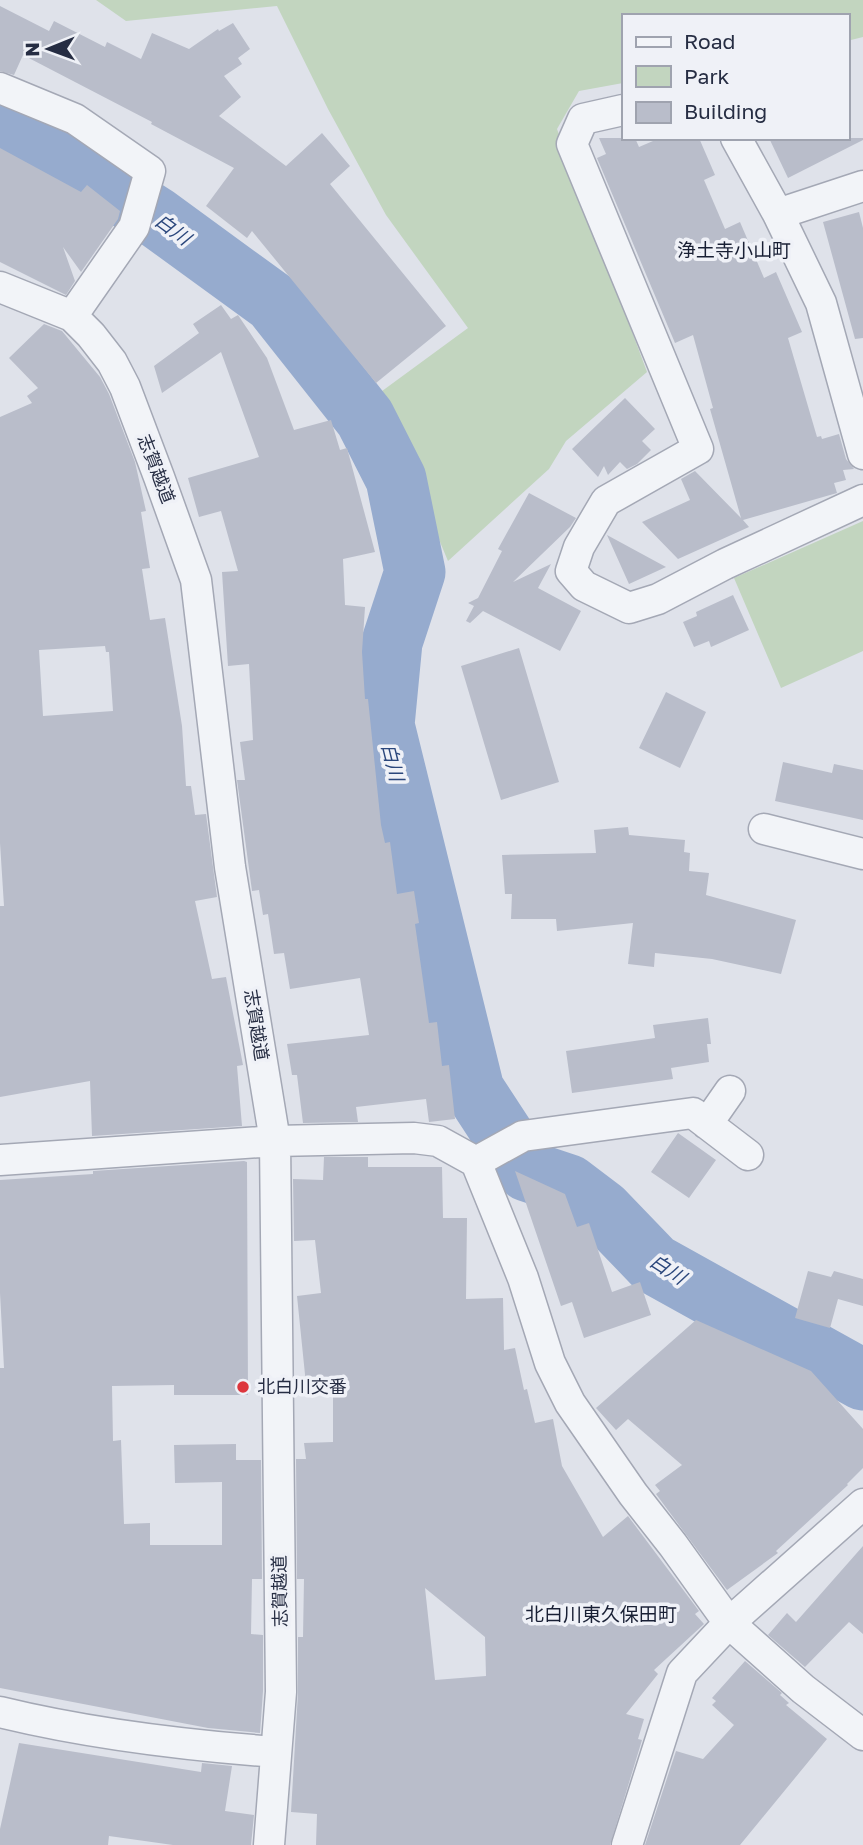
<svg xmlns="http://www.w3.org/2000/svg" width="863" height="1845" viewBox="0 0 863 1845" font-family="'Golos Text','Noto Sans JP',sans-serif">
<style>
.green{fill:#c2d5bf}
.lines{fill:none;stroke-linecap:round;stroke-linejoin:round}
.river{stroke:#96abce;stroke-width:61}
.building{fill:#b9bdca;fill-rule:evenodd}
.street-casing{stroke:#a4a8b5;stroke-width:33}
.street{stroke:#f2f4f8;stroke-width:30}
.poi-dot{fill:#dd363d;stroke:#eff1f7;stroke-width:2.5}
.labels{text-anchor:middle;stroke-width:7;stroke-linejoin:round;paint-order:stroke}
.street-label{font-size:18px;fill:#262d43;stroke:#eff1f7}
.poi-label{font-size:18px;fill:#262d43;stroke:#eff1f7;text-anchor:start}
.water-label{font-size:19px;font-style:italic;fill:#2b477c;stroke:#eff1f7}
.neighbourhood-label{font-size:19px;fill:#181f34;stroke:#eff1f7}
</style>
<rect width="100%" height="100%" fill="#dfe2ea"/>
<path class="green" d="M 96,0 L 863,0 L 863,37 L 847,41 L 847,16 L 623,16 L 623,83 L 579,91 L 557,129 L 647,372 L 566,441 L 549,469 L 448,561 L 378,394 L 468,328 L 386,215 L 328,109 L 277,6 L 126,21 Z
M 863,521 L 863,651 L 781,688 L 734,578 Z"/>
<g class="lines">
<path class="river" d="M 0,123 L 39,142 L 156,217 L 274,303 L 365,418 L 396,479 L 415,572 L 392,642 L 384,725 L 474,1090 L 527,1171 L 569,1185 L 602,1210 L 654,1264 L 863,1380"/>
</g>
<path class="building" d="M 0,6 L 49,31 L 54,21 L 105,47 L 107,42 L 141,59 L 152,33 L 189,49 L 218,29 L 219,31 L 233,23 L 250,49 L 238,58 L 242,64 L 224,76 L 241,97 L 219,116 L 286,166 L 322,133 L 350,166 L 330,184 L 446,326 L 376,383 L 252,231 L 247,238 L 206,206 L 234,168 L 151,124 L 152,122 L 23,55 L 14,75 L 0,71 Z
M 599,138 L 635,138 L 639,147 L 660,138 L 699,138 L 715,175 L 704,180 L 725,229 L 740,222 L 764,278 L 776,272 L 802,332 L 788,338 L 817,437 L 821,436 L 822,439 L 839,434 L 846,459 L 854,469 L 843,470 L 846,480 L 834,483 L 837,493 L 743,520 L 749,527 L 678,559 L 642,522 L 690,500 L 681,479 L 695,471 L 741,518 L 710,409 L 713,408 L 693,335 L 675,343 L 597,158 L 606,154 Z
M 769,138 L 863,138 L 863,140 L 788,178 Z
M 0,148 L 81,192 L 87,185 L 120,211 L 118,219 L 81,272 L 63,247 L 75,281 L 66,295 L 0,262 Z
M 859,212 L 863,228 L 863,338 L 855,339 L 823,222 Z
M 221,305 L 231,319 L 238,315 L 267,358 L 294,430 L 331,420 L 340,450 L 347,448 L 375,552 L 343,559 L 345,605 L 365,607 L 362,652 L 365,699 L 368,699 L 381,825 L 385,843 L 390,842 L 397,894 L 414,891 L 419,923 L 415,924 L 429,1023 L 437,1022 L 442,1066 L 449,1065 L 455,1119 L 429,1122 L 426,1099 L 356,1107 L 358,1122 L 303,1123 L 297,1075 L 292,1075 L 287,1044 L 369,1035 L 360,978 L 290,989 L 284,953 L 274,954 L 268,914 L 263,915 L 259,890 L 252,891 L 237,780 L 245,780 L 240,742 L 253,740 L 249,664 L 228,666 L 222,572 L 238,571 L 221,511 L 199,517 L 188,478 L 259,457 L 221,352 L 162,393 L 154,366 L 199,333 L 193,324 Z
M 44,324 L 62,331 L 100,377 L 109,394 L 135,462 L 146,511 L 141,512 L 150,568 L 142,569 L 150,620 L 165,618 L 182,726 L 186,786 L 191,786 L 195,815 L 206,814 L 217,897 L 195,901 L 212,979 L 226,977 L 243,1065 L 237,1066 L 242,1126 L 92,1136 L 90,1081 L 0,1097 L 0,906 L 4,906 L 0,843 L 0,417 L 32,403 L 27,396 L 38,388 L 9,358 ZM 105,646 L 106,652 L 109,652 L 113,711 L 43,716 L 39,650 Z
M 625,398 L 655,429 L 642,441 L 651,450 L 637,464 L 627,469 L 620,462 L 608,475 L 604,466 L 598,477 L 572,449 Z
M 529,493 L 576,518 L 570,527 L 513,582 L 551,564 L 538,588 L 581,611 L 560,651 L 483,611 L 470,623 L 466,621 L 474,606 L 468,603 L 478,598 L 502,551 L 498,549 Z
M 607,535 L 666,567 L 629,584 Z
M 733,595 L 749,630 L 711,647 L 709,641 L 694,647 L 683,622 L 697,616 L 696,612 Z
M 519,648 L 559,782 L 501,800 L 461,666 Z
M 666,692 L 706,712 L 680,768 L 639,748 Z
M 783,762 L 832,773 L 834,764 L 863,770 L 863,820 L 775,801 Z
M 628,827 L 629,835 L 685,840 L 684,852 L 690,853 L 689,871 L 709,873 L 706,895 L 796,920 L 781,974 L 712,959 L 655,953 L 654,967 L 628,964 L 633,923 L 557,931 L 556,919 L 511,919 L 512,894 L 505,894 L 502,855 L 596,853 L 594,830 Z
M 708,1018 L 711,1044 L 707,1044 L 709,1062 L 671,1068 L 673,1079 L 572,1093 L 566,1051 L 655,1038 L 653,1025 Z
M 678,1133 L 716,1160 L 689,1198 L 651,1172 Z
M 324,1157 L 368,1157 L 368,1167 L 442,1167 L 443,1218 L 467,1218 L 466,1299 L 503,1298 L 504,1350 L 515,1348 L 524,1390 L 527,1389 L 535,1423 L 553,1419 L 562,1466 L 603,1537 L 628,1516 L 699,1611 L 695,1614 L 704,1624 L 654,1670 L 658,1674 L 626,1714 L 644,1719 L 638,1739 L 642,1740 L 610,1845 L 316,1845 L 317,1814 L 291,1812 L 298,1693 L 298,1637 L 303,1637 L 304,1579 L 297,1579 L 296,1459 L 306,1459 L 304,1443 L 333,1442 L 333,1394 L 307,1394 L 297,1296 L 321,1293 L 315,1240 L 294,1241 L 293,1179 L 323,1180 ZM 425,1588 L 485,1637 L 486,1676 L 435,1680 Z
M 244,1161 L 247,1162 L 248,1395 L 174,1395 L 174,1385 L 112,1386 L 113,1441 L 121,1440 L 124,1524 L 150,1523 L 150,1545 L 222,1545 L 222,1482 L 175,1483 L 174,1445 L 236,1444 L 236,1460 L 261,1460 L 262,1579 L 252,1579 L 251,1634 L 263,1635 L 263,1691 L 260,1733 L 208,1728 L 0,1688 L 0,1368 L 4,1368 L 0,1293 L 0,1180 L 93,1174 L 93,1171 Z
M 515,1171 L 565,1194 L 577,1227 L 589,1223 L 612,1292 L 640,1282 L 651,1315 L 584,1338 L 572,1302 L 561,1306 Z
M 808,1271 L 831,1277 L 834,1271 L 863,1279 L 863,1306 L 838,1299 L 830,1328 L 795,1318 Z
M 696,1320 L 811,1371 L 863,1429 L 863,1468 L 847,1484 L 848,1485 L 776,1551 L 778,1553 L 727,1590 L 656,1494 L 660,1491 L 655,1485 L 682,1465 L 628,1419 L 616,1430 L 596,1408 Z
M 863,1546 L 863,1634 L 849,1622 L 805,1667 L 768,1635 L 787,1613 L 796,1622 Z
M 745,1661 L 782,1693 L 780,1695 L 789,1703 L 786,1705 L 827,1739 L 740,1845 L 645,1845 L 676,1751 L 703,1759 L 734,1725 L 712,1705 L 716,1701 L 712,1698 Z
M 19,1743 L 201,1772 L 202,1763 L 232,1766 L 225,1811 L 254,1815 L 251,1845 L 173,1845 L 109,1836 L 108,1845 L 0,1845 L 0,1829 Z"/>
<g class="lines">
<g class="street-casing">
<path id="street" d="M 0,88 L 75,119 L 150,171 L 134,227 L 72,316
M 623,110 L 583,119 L 572,144 L 698,449 L 606,501 L 579,547 L 571,571 L 584,586 L 629,608 L 658,599 L 725,564 L 863,500
M 736,138 L 778,214 L 821,303 L 863,454
M 778,214 L 863,186
M 0,287 L 72,316 L 91,335 L 112,362 L 125,387 L 159,477 L 196,580 L 230,867 L 275,1141 L 281,1692 L 269,1845
M 764,829 L 863,854
M 707,1124 L 730,1091
M 0,1160 L 275,1141 L 414,1138 L 438,1141 L 476,1162 L 523,1278 L 550,1363 L 570,1403 L 633,1494 L 673,1545 L 729,1623 L 803,1689 L 863,1735
M 476,1162 L 523,1136 L 693,1113 L 748,1155
M 0,1712 C 90,1734 183,1745 276,1752
M 627,1845 L 682,1673 L 729,1623 L 863,1504"/>
</g>
<use href="#street" class="street"/>
</g>
<circle class="poi-dot" cx="243" cy="1387" r="7"/>
<g class="labels">
<g class="street-label">
<text transform="translate(156 469) rotate(69)" y="6">志賀越道</text>
<text transform="translate(256 1025) rotate(81)" y="6">志賀越道</text>
<text transform="translate(280 1591) rotate(-91)" y="6">志賀越道</text>
</g>
<g class="poi-label">
<text x="257" y="1393">北白川交番</text>
</g>
<g class="water-label">
<text transform="translate(173 229) rotate(36)" y="7">白川</text>
<text transform="translate(393 762) rotate(76)" y="7">白川</text>
<text transform="translate(668 1269) rotate(33)" y="7">白川</text>
</g>
<g class="neighbourhood-label">
<text x="734" y="257">浄土寺小山町</text>
<text x="601" y="1621">北白川東久保田町</text>
</g>
</g>
<rect x="622" y="14" width="228" height="126" fill="#eff1f7" stroke="#9fa3af" stroke-width="2"/>
<rect x="636" y="37" width="35" height="10" fill="#f2f4f8" stroke="#9fa3af" stroke-width="2"/>
<text x="684" y="49" font-size="21" fill="#262d43">Road</text>
<rect x="636" y="66" width="35" height="21" fill="#c2d5bf" stroke="#9fa3af" stroke-width="2"/>
<text x="684" y="84" font-size="21" fill="#262d43">Park</text>
<rect x="636" y="102" width="35" height="21" fill="#b9bdca" stroke="#9fa3af" stroke-width="2"/>
<text x="684" y="119" font-size="21" fill="#262d43">Building</text>
<g transform="translate(49 49) rotate(269)" stroke="#eff1f7" stroke-width="5" paint-order="stroke">
<path d="M0-5L12 26L0 18L-12 26Z" fill="#262d43"/>
<text y="-10" font-size="19" font-weight="bold" text-anchor="middle" fill="#262d43">N</text>
</g>
</svg>
